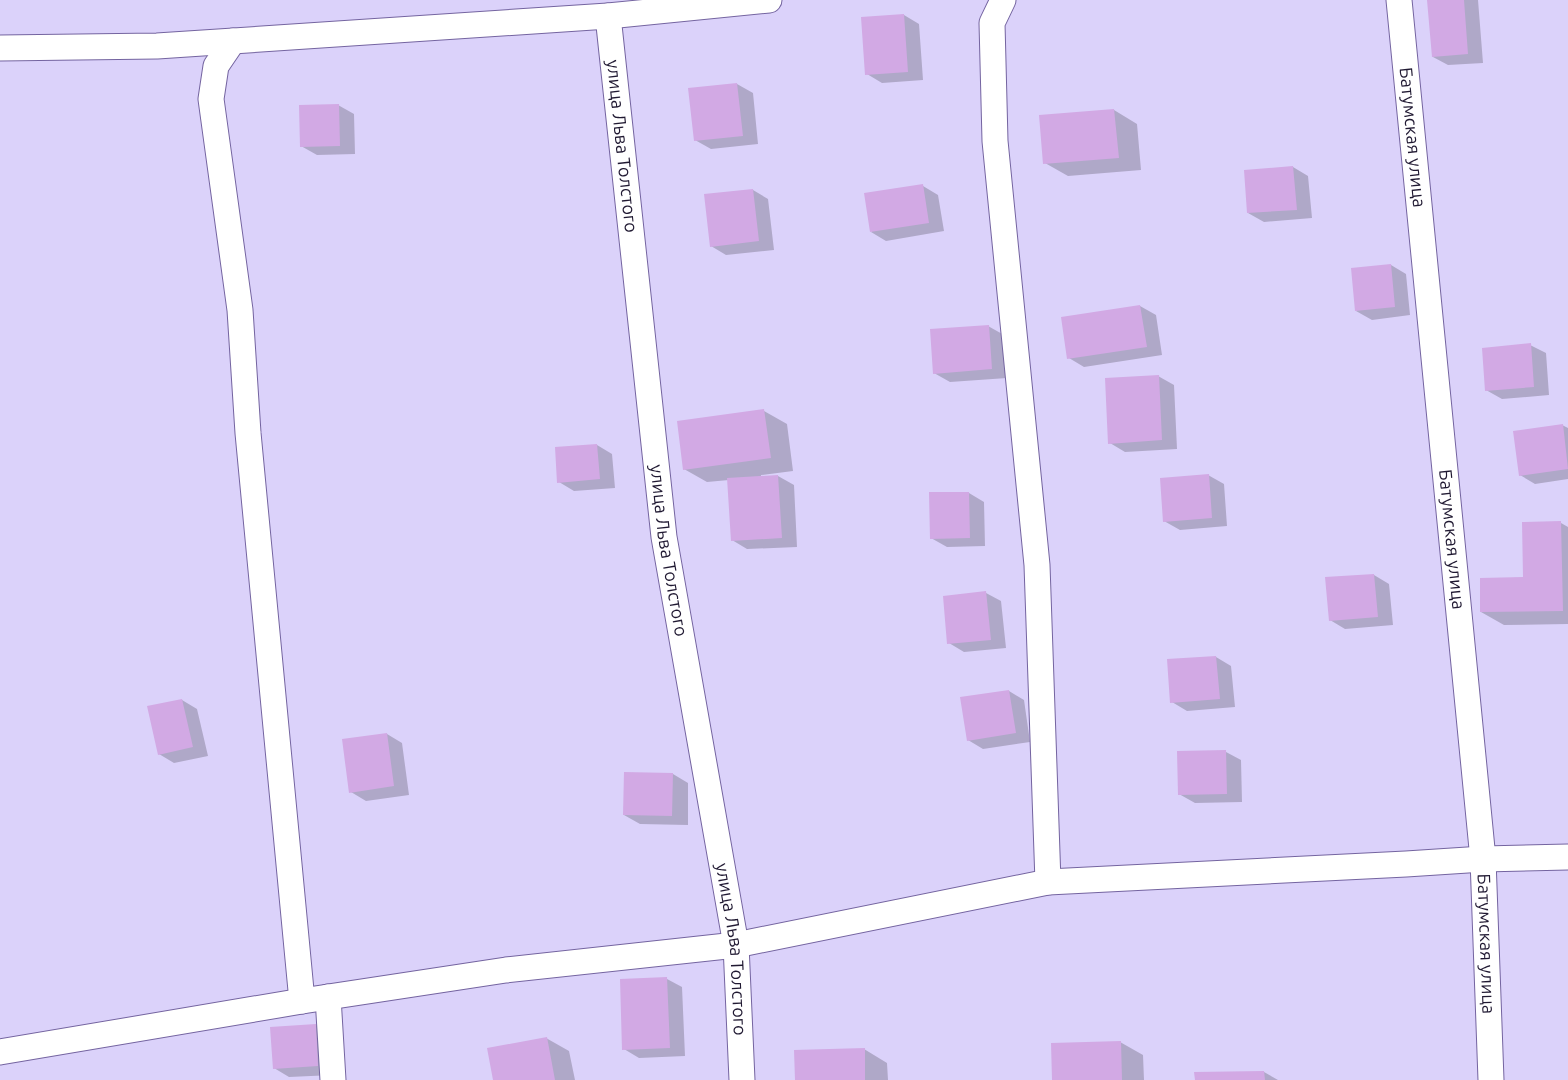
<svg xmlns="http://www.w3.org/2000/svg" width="1568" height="1080" viewBox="0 0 1568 1080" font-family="Ubuntu,sans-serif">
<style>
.shadow{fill:#0003}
.building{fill:#d2a9e4}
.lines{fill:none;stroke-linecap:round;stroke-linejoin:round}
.minor-casing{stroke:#7464a0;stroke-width:27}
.minor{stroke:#fff;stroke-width:25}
.labels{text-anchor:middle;stroke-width:5;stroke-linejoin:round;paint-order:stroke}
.street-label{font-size:18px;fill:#201932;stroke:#dbd2fa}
</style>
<rect width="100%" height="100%" fill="#dbd2fa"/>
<path class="shadow" d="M 1428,0 L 1478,0 L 1483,63 L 1448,65 L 1433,57 Z
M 904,15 L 919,24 L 923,80 L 882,83 L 867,74 L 863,18 Z
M 737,84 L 753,93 L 758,144 L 711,149 L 695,140 L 690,89 Z
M 338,105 L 354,114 L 355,154 L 317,155 L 301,146 Z
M 1114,110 L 1137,124 L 1141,170 L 1068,176 L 1045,163 Z
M 1293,167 L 1308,176 L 1312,218 L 1264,222 L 1248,213 Z
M 923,186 L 938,195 L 944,231 L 886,241 L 871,232 Z
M 753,190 L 768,199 L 774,250 L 726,255 L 711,246 Z
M 1391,265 L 1406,274 L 1410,315 L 1372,320 L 1356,311 Z
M 1140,306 L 1156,315 L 1162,355 L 1084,367 L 1069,358 L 1062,318 Z
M 988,326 L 1004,335 L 1007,378 L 950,382 L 934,373 Z
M 1530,345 L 1546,353 L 1549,395 L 1502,399 L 1486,390 Z
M 1158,376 L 1174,385 L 1177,449 L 1125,452 L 1110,443 Z
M 764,411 L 787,424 L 793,471 L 761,475 L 761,477 L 778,476 L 794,485 L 797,547 L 747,549 L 732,540 L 729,480 L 707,482 L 684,469 Z
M 1562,425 L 1568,428 L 1568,479 L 1535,484 L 1520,475 Z
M 597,445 L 612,454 L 615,488 L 574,491 L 559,482 Z
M 1208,475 L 1224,484 L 1227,526 L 1180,530 L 1164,521 Z
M 969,493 L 984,502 L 985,546 L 947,547 L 931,538 Z
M 1561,523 L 1568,527 L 1568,624 L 1504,625 L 1481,612 L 1525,579 Z
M 1374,575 L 1389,584 L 1393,625 L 1345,629 L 1330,620 Z
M 986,593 L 1001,601 L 1006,648 L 964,652 L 949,643 Z
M 1216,657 L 1231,666 L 1235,707 L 1187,711 L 1172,702 Z
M 1009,691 L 1024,700 L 1030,742 L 983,749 L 968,740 Z
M 182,700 L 197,709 L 208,756 L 174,763 L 159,754 Z
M 387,734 L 402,743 L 409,795 L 366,801 L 351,792 Z
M 1226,752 L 1241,760 L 1242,802 L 1195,803 L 1179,794 Z
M 673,774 L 688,783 L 688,825 L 640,824 L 624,815 Z
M 667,979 L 682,987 L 685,1056 L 639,1058 L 624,1049 Z
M 316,1025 L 331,1034 L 333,1075 L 289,1077 L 274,1068 Z
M 546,1038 L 569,1051 L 575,1080 L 494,1080 Z
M 1120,1042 L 1143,1055 L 1144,1080 L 1053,1080 Z
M 864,1049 L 887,1063 L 888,1080 L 797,1080 Z
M 1264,1072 L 1278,1080 L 1196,1080 Z"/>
<path class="building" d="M 1427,0 L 1464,0 L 1468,54 L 1432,57 Z
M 904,14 L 908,72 L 865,75 L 861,17 Z
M 737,83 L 743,136 L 694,141 L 688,88 Z
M 339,104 L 340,146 L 300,147 L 299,105 Z
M 1114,109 L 1119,158 L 1043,164 L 1039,115 Z
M 1293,166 L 1297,210 L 1247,213 L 1244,170 Z
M 923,184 L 929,223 L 870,232 L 864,193 Z
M 753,189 L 759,241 L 710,247 L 704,194 Z
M 1391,264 L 1395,307 L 1355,311 L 1351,268 Z
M 1140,305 L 1147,347 L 1067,359 L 1061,317 Z
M 989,325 L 992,369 L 933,374 L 930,329 Z
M 1531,343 L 1534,387 L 1485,391 L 1482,348 Z
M 1159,375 L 1162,440 L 1108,444 L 1105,378 Z
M 764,409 L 771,458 L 683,470 L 677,421 Z
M 1563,424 L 1568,469 L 1519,476 L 1513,431 Z
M 597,444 L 600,479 L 557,483 L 555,447 Z
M 1209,474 L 1212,518 L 1163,522 L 1160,478 Z
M 778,475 L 782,538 L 731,541 L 727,478 Z
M 929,492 L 969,492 L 970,538 L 930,539 Z
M 1561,521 L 1563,611 L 1480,612 L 1480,578 L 1523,577 L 1522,522 Z
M 1374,574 L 1378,617 L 1329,621 L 1325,577 Z
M 986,591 L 991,640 L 947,644 L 943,596 Z
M 1216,656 L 1220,699 L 1170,703 L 1167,659 Z
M 1009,690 L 1016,733 L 967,741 L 960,697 Z
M 182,699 L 193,747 L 158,755 L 147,706 Z
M 387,733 L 394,786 L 349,793 L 342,739 Z
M 1226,750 L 1227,794 L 1178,795 L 1177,751 Z
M 624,772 L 673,773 L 672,816 L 623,815 Z
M 667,977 L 670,1048 L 622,1050 L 620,979 Z
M 316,1024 L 318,1066 L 273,1069 L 270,1027 Z
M 547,1037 L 555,1080 L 493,1080 L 487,1048 Z
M 1121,1041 L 1122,1080 L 1052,1080 L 1051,1043 Z
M 865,1048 L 865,1080 L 795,1080 L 794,1050 Z
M 1264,1071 L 1265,1080 L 1195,1080 L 1194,1072 Z"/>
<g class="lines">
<g class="minor-casing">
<g id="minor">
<path d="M 1003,0 L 992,23 L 995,141 L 1037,565 L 1048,882"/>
<path id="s1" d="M 1399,0 L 1483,859 L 1491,1080"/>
<path id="s2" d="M 608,16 L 664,537 L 736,945 L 742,1080"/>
<path d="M 233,41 L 216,66 L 211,99 L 240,310 L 248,433 L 302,1001"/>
<path d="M 0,48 L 157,46 L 608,16 L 769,0"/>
<path d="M 328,997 L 333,1080"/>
<path d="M 0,1052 L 302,1001 L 506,970 L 736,945 L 1048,882 L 1406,864 L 1483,859 L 1568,857"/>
</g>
</g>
<use href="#minor" class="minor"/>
</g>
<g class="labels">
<g class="street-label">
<text dy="6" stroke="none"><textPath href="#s1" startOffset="138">Батумская улица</textPath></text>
<text dy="6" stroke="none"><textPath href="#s2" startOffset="131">улица Льва Толстого</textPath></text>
<text dy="6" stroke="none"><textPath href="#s1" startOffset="542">Батумская улица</textPath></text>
<text dy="6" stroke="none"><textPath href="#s2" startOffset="538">улица Льва Толстого</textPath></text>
<text dy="6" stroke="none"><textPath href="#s1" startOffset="948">Батумская улица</textPath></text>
<text dy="6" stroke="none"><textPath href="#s2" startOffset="942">улица Льва Толстого</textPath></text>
</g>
</g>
</svg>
